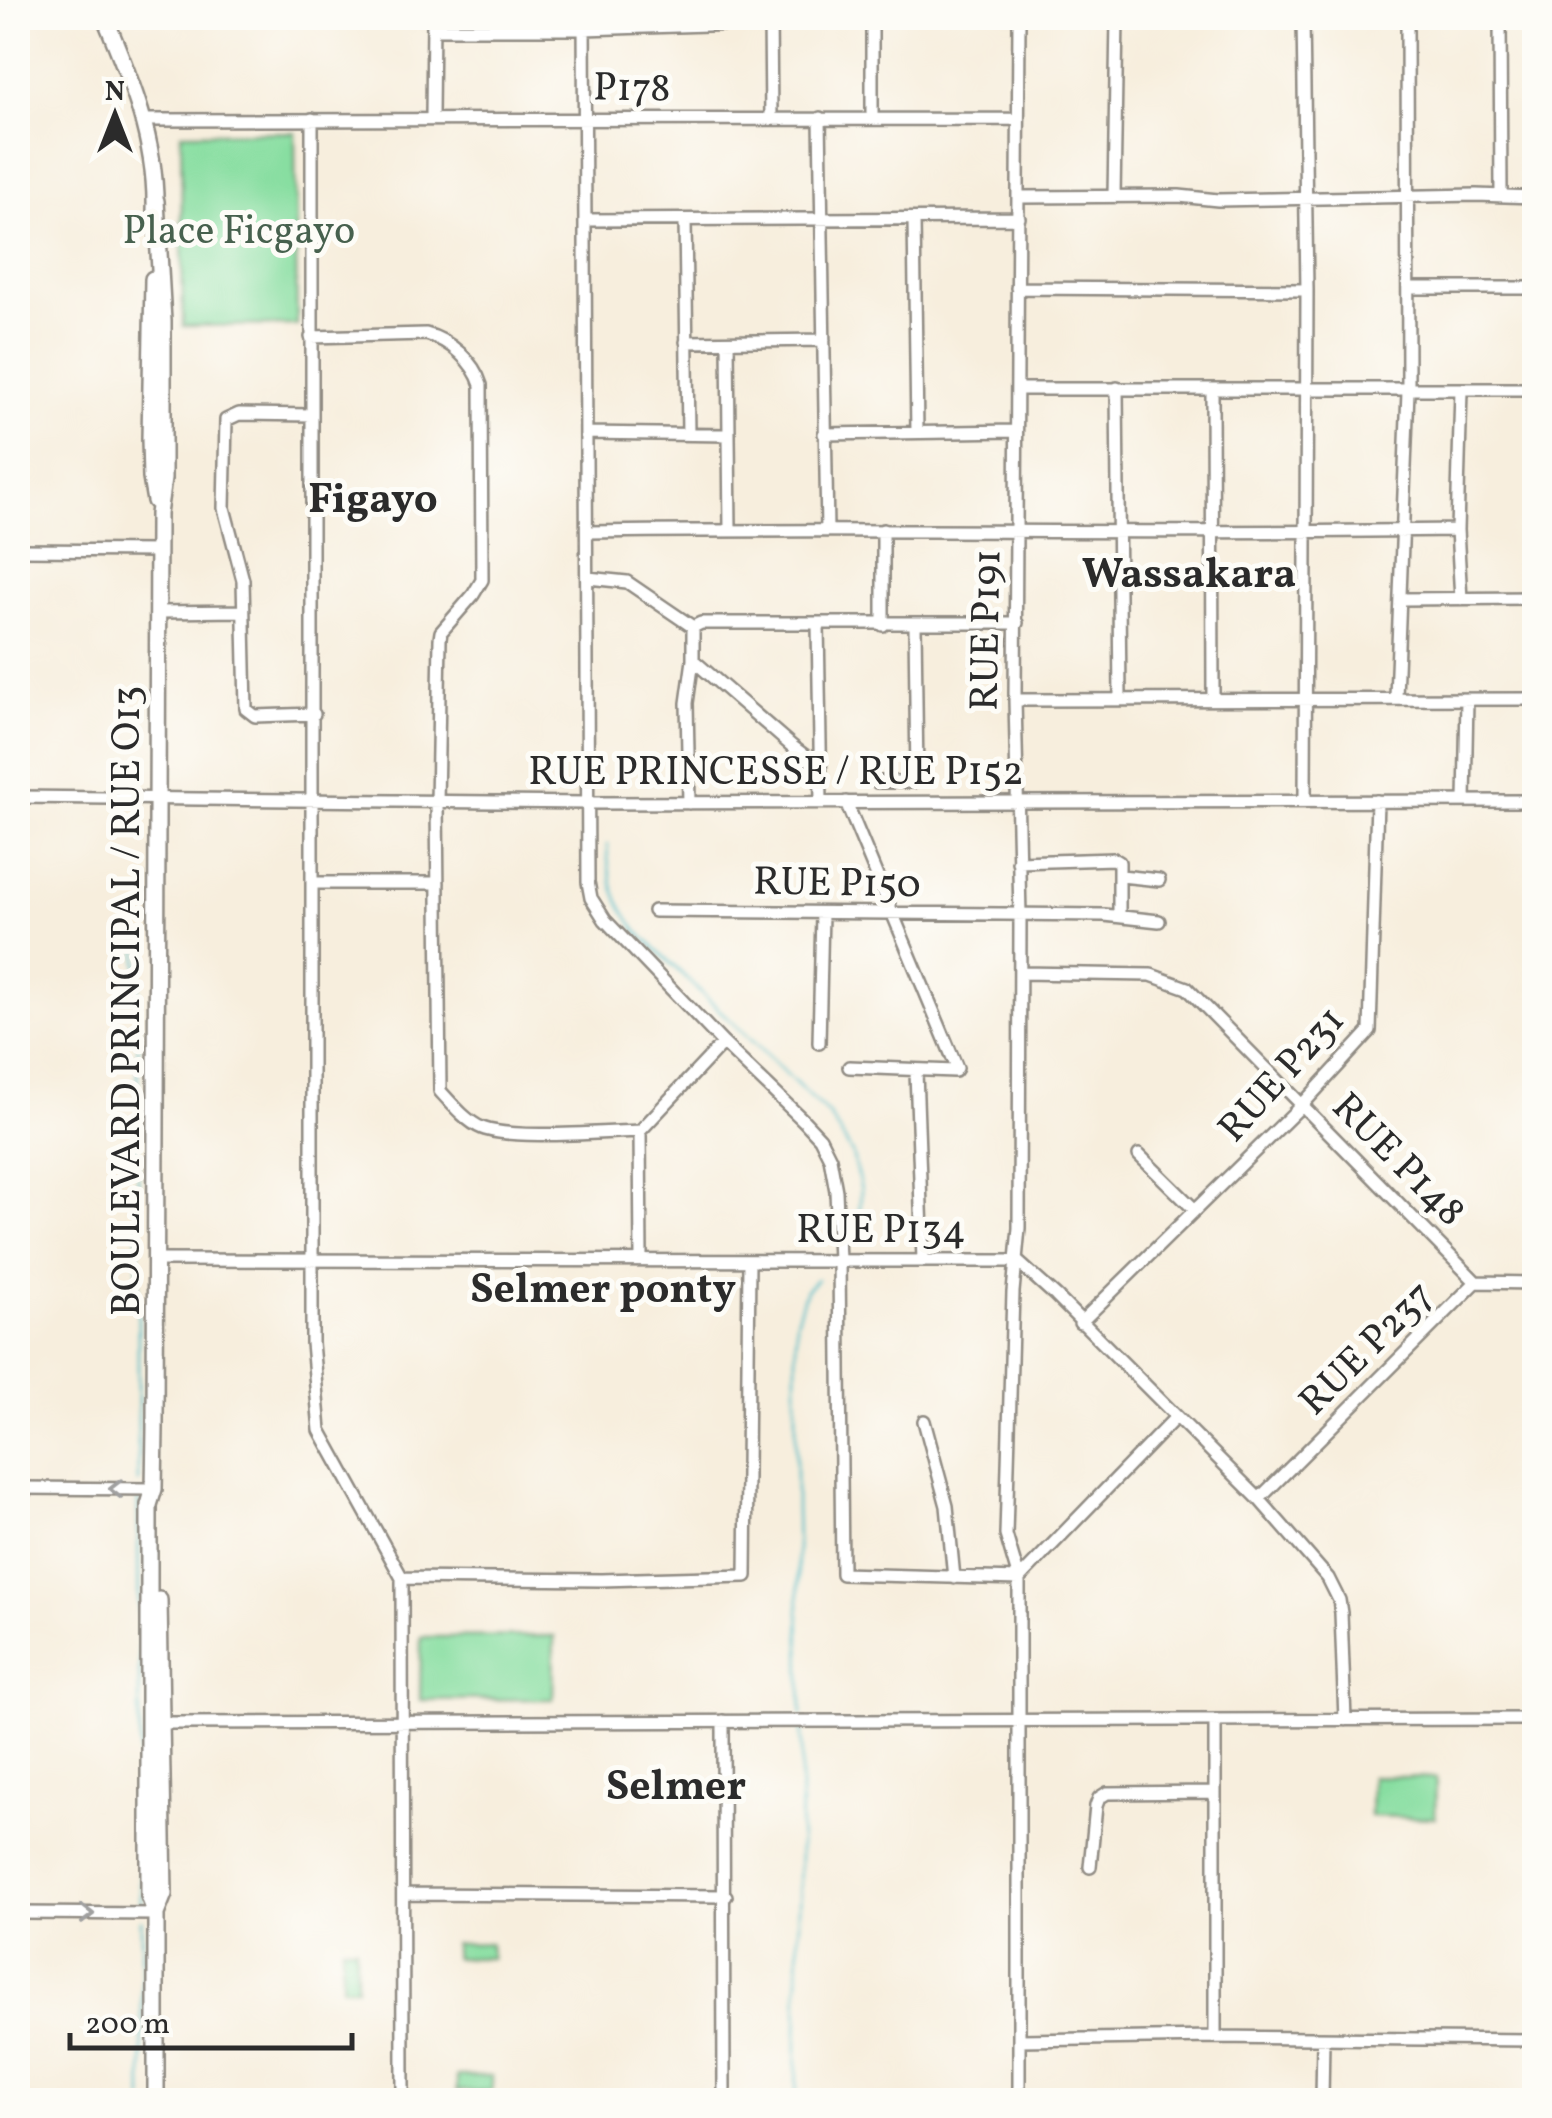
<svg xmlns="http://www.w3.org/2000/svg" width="1552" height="2118" viewBox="0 0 1552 2118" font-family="Vollkorn,serif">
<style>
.green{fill:#88dea1;stroke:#5a8466;stroke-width:2.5}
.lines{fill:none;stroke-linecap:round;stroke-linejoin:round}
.stream{stroke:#4ebcc7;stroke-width:2.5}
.minor-casing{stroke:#918c84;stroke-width:16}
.major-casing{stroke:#918c84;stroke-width:20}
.minor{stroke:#fff;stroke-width:11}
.major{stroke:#fff;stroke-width:15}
.oneway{stroke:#a0a0a0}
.labels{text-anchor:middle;stroke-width:10;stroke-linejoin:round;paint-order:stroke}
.street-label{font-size:40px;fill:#2b2b2b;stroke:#fdfcf7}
.park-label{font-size:40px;fill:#47614e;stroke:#fdfcf7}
.neighbourhood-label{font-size:42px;font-weight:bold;fill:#2b2b2b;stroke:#fdfcf7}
</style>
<rect width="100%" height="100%" fill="#fdfcf7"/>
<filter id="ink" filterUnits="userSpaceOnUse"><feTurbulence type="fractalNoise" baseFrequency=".01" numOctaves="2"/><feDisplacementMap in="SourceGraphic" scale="20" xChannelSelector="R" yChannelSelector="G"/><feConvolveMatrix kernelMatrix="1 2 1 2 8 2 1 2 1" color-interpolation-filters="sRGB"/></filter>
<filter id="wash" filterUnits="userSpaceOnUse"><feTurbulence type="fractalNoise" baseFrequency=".0048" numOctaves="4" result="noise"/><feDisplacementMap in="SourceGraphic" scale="40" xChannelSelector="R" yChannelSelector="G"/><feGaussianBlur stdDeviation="2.25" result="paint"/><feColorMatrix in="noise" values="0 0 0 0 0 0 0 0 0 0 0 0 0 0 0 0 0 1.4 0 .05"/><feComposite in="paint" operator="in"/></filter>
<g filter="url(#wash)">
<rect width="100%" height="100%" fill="#f7eedd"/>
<path class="green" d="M 295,132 L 297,325 L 183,326 L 181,133 Z
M 554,1636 L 553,1699 L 420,1700 L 421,1637 Z
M 1371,1776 L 1436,1778 L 1435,1818 L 1370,1816 Z
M 490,1943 L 491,1958 L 454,1958 L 454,1944 Z
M 342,1947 L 356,1947 L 356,1987 L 342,1987 Z
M 457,2076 L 492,2076 L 492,2091 L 457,2091 Z"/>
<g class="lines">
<path class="stream" d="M 607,845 C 609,884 615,901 638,932 L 829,1115 L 852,1153 L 861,1190 L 858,1238
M 138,943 L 138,1482
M 138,1495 L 141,1907
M 802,1715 L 796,1510 L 796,1321 L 806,1290 L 817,1279
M 141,1920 L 143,2100
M 796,2100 L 802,1723"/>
</g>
</g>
<g filter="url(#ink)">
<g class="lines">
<g class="minor-casing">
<path id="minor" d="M 584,18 L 588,882 L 591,898 L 605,920 L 723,1043 L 803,1120 L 820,1138 L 830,1158 L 836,1191 L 839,1260 L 842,1574 L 1019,1579 L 1176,1417
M 770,18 L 771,119
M 872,18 L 872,117
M 1303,18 L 1307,290 L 1305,800
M 1500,18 L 1501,195
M 433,29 L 584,29 L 770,23
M 432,117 L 433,18
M 820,118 L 827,531
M 312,119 L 312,1343 L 320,1430 L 402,1578 L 403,2100
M 144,120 L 1018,119
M 1114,196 L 1117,18
M 1020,197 L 1179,196 L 1218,200 L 1476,195 L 1534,197
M 914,219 L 917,432
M 585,220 L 1019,218
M 685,220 L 688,434
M 1017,288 L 1307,290
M 1408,288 L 1534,288
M 311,337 L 426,334 C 450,340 474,362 481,385 L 482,580 L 473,595 L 441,632 L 440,639 L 437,803 L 440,1091 C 451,1103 467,1122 482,1128 C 513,1140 603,1132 640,1131 L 723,1043
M 686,342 L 824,340
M 728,342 L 730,530
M 1117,388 L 1120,698
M 1018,389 L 1534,389
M 1212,389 L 1213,698
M 1461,390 L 1457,530 L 1461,599
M 312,415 L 239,414 L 226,420 L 224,508 L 243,580 L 246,709 L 255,716 L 314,714
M 586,433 L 728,435
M 824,434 L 1016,431
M 588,532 C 878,528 1168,535 1457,530
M 18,550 L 159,551
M 588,578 L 627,582 L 693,627 L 701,623 L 1017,623
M 1400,599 L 1534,598
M 159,612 L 243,611
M 818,624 L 821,802
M 883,625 L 883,530
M 693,660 L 793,747 L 820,767
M 1396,697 L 1408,391 L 1407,18
M 1015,700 L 1534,699
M 877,782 L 913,782 L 917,778 L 915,625
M 18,797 L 586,803 L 1534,801
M 1465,801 L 1467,699
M 846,802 L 957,1068 L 955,1071 L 849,1067
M 689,803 L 687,703 L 693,660 L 693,627
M 1018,862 L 1114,859 L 1119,862 L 1119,916
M 1121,876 L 1159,880
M 314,883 L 438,883
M 654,911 L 1104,915 L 1159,921
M 1020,973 L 1151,975 L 1187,988 L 1476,1282
M 819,1043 L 822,913
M 916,1072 L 923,1260
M 640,1131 L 641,1260
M 1139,1155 L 1195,1210
M 156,1260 L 1017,1261 L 1056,1296 L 1259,1499 L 1328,1578 L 1339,1600 L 1341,1613 L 1345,1720
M 1080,1323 L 1302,1105 L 1370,1031 L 1377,801
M 924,1421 L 947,1506 L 954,1578
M 18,1488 L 154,1489
M 1259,1499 L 1476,1282 L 1534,1283
M 402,1578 L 601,1580 L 746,1576 L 749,1261
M 723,1721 L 724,2100
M 161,1723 L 1534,1719
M 1090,1867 L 1096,1806 L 1099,1798 L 1107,1793 L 1215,1792
M 403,1894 L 726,1896
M 18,1913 L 156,1914
M 1215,2037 L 1215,1722
M 1020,2040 L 1215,2037 L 1534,2040
M 1019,2100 L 1019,1579 L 1006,1535 L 1013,1292 L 1019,1228 L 1020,915 L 1015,700 L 1019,18
M 1322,2100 L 1323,2039"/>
</g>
<g class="major-casing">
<path id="major" d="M 105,18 C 131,80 157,142 155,211
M 156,201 L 163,321 L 163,479 L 158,514 L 155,1428 L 154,1489 L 149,1505 L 149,1896 L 156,1914 L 156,2100
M 153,279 L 150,439 L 151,478 L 155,501
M 156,1914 L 164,1894 L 159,1600"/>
</g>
<use href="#minor" class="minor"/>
<use href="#major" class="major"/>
</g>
<defs><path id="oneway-chevron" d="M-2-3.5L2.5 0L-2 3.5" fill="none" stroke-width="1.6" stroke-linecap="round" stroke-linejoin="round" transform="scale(2.5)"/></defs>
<g class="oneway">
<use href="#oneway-chevron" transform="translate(116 1489) rotate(-180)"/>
<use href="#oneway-chevron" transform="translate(87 1914)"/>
</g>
</g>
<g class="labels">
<g class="street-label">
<text transform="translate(632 86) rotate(1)" y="14">P178</text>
<text transform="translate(984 630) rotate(-89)" y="14">RUE P191</text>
<text x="776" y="784">RUE PRINCESSE / RUE P152</text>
<text transform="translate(837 881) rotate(1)" y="14">RUE P150</text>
<text transform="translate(125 1001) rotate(-90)" y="14">BOULEVARD PRINCIPAL / RUE O13</text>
<text transform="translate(1280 1073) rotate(-48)" y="14">RUE P231</text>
<text transform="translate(1400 1158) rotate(45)" y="14">RUE P148</text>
<text x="881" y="1242">RUE P134</text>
<text transform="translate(1365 1347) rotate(-45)" y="14">RUE P237</text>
</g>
<g class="park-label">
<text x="239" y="243">Place Ficgayo</text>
</g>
<g class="neighbourhood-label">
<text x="373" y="512">Figayo</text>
<text x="1189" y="587">Wassakara</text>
<text x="603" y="1302">Selmer ponty</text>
<text x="676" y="1799">Selmer</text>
</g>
</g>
<rect width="1552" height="2118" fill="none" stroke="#fdfcf7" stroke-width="60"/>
<g transform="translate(115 115)" stroke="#fdfcf7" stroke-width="8" paint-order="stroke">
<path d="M0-8L18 38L0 25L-18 38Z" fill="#2b2b2b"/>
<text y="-15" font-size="28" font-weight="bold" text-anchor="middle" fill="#2b2b2b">N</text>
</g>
<path d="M70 2033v15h282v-15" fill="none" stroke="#2b2b2b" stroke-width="5"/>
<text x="85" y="2033" font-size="30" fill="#2b2b2b" stroke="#fdfcf7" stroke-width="8" paint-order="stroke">200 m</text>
</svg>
